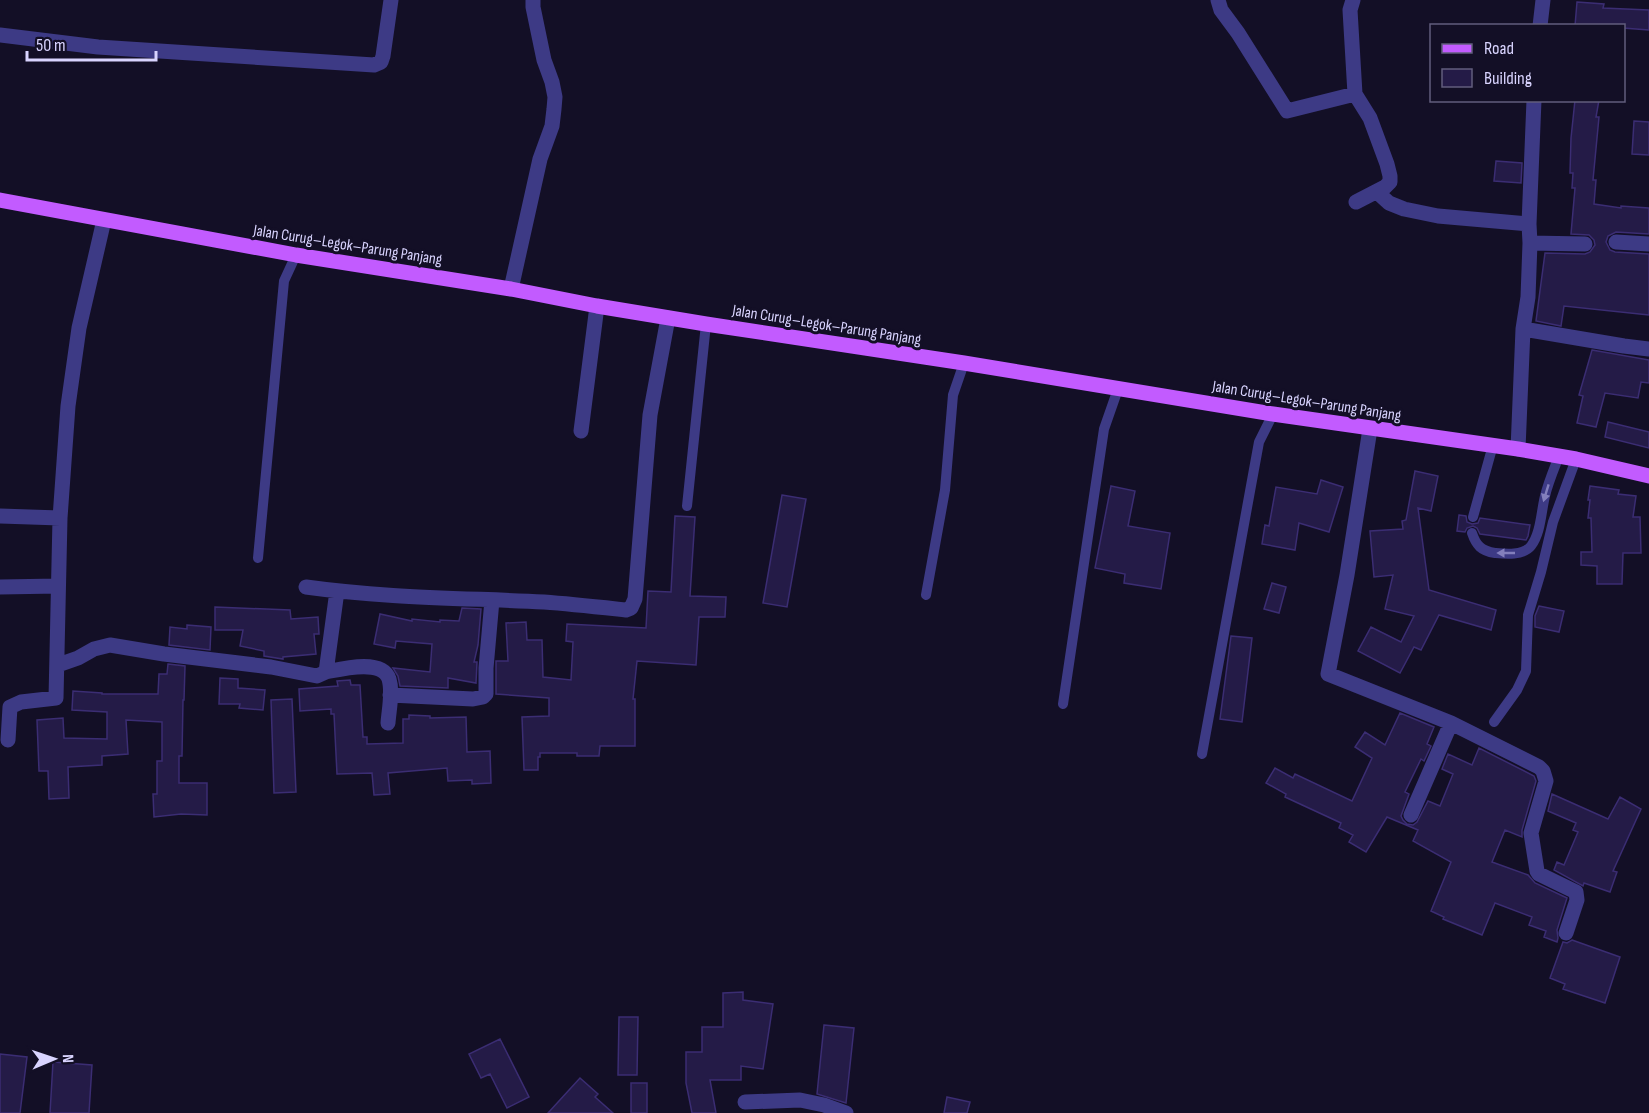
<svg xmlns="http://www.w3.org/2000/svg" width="1649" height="1113" viewBox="0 0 1649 1113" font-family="'Sofia Sans Condensed',sans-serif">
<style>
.building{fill:#241b47;stroke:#3b2d73;stroke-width:1.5}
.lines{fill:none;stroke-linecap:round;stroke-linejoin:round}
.service{stroke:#3d3a85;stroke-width:10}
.minor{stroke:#3d3a85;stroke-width:15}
.primary{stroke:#c25bff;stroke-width:15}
.oneway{fill:#837fbc}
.labels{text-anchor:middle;stroke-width:6;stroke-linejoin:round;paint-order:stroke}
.street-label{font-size:16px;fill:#d9d4ff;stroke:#130f26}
</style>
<rect width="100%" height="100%" fill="#130f26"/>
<path class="building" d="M 1577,2 L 1604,4 L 1603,8 L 1649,10 L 1649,30 L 1623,28 L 1623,26 L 1575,26 Z
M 1575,100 L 1599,100 L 1596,117 L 1599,117 L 1593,180 L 1596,180 L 1594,204 L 1621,208 L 1621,206 L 1649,208 L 1649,234 L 1616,232 L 1608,236 L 1606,242 L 1610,250 L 1615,252 L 1649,254 L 1649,315 L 1564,306 L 1561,326 L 1536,321 L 1545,253 L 1585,254 L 1590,252 L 1595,245 L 1594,240 L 1589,235 L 1571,234 L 1575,188 L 1572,188 L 1573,173 L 1570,173 L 1571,138 Z
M 1634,121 L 1649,122 L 1649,155 L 1632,154 Z
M 1496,161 L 1522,163 L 1521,183 L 1494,181 Z
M 1592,350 L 1649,360 L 1649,383 L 1641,382 L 1638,398 L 1605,393 L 1596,427 L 1577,423 L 1583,396 L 1579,395 Z
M 1608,422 L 1649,432 L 1649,448 L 1605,437 Z
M 1415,471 L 1438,476 L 1431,511 L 1418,508 L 1429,590 L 1496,610 L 1491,630 L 1439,615 L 1421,650 L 1414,647 L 1400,673 L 1358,651 L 1371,627 L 1401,642 L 1414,616 L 1385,609 L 1393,575 L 1374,577 L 1370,531 L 1403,529 L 1402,521 L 1406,520 Z
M 1321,480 L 1343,487 L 1329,532 L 1299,523 L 1295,550 L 1262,544 L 1265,525 L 1269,526 L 1276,487 L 1317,494 Z
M 1111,486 L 1135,491 L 1128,526 L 1170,533 L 1161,589 L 1124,583 L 1125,574 L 1095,568 Z
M 1590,486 L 1619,490 L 1618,494 L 1636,496 L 1633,517 L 1640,517 L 1641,553 L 1623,553 L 1622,584 L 1597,584 L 1597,566 L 1581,565 L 1581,552 L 1592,552 L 1591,518 L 1588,518 L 1590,500 L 1588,500 Z
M 782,495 L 806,499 L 787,607 L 763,603 Z
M 1459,515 L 1466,516 L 1467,522 L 1472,524 L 1478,523 L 1480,518 L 1530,525 L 1528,536 L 1526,540 L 1480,534 L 1477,528 L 1473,526 L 1467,528 L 1465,532 L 1457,531 Z
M 675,516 L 695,517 L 690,596 L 726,597 L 725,617 L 699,617 L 696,665 L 637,661 L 633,699 L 635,699 L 635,746 L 600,746 L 599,756 L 577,756 L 577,753 L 540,753 L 540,757 L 538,757 L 538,770 L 524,770 L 522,717 L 549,716 L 549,698 L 496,694 L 496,661 L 508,661 L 506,623 L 526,622 L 527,640 L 542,640 L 543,677 L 571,680 L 573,642 L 566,641 L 567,624 L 646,628 L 648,591 L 671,592 Z
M 1272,583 L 1286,587 L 1279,613 L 1264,609 Z
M 1539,606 L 1564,611 L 1559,632 L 1535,627 L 1535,616 Z
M 215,607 L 290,610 L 291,619 L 318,617 L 319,634 L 314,634 L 316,654 L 283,657 L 283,659 L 264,656 L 264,651 L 240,646 L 243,630 L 215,630 Z
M 462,608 L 481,609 L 478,645 L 474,662 L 477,662 L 476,683 L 448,678 L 448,688 L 400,686 L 398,676 L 393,668 L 430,672 L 432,644 L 396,641 L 395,648 L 374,644 L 380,614 L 412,621 L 412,619 L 440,622 L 440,620 L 459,621 Z
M 187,625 L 211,627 L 210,650 L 169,645 L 170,627 L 187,629 Z
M 1231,636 L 1252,638 L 1242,722 L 1220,719 Z
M 168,664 L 185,666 L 184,700 L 183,700 L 182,756 L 179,756 L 179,783 L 207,783 L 207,815 L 181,814 L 154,817 L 153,794 L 157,794 L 157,761 L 162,761 L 162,722 L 126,720 L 128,754 L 102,756 L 102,765 L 68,767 L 69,798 L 49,799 L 48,771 L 39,771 L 37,720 L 63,718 L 64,738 L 107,739 L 107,712 L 72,710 L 73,691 L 102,693 L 102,694 L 158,694 L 159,674 L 167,674 Z
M 220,678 L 238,679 L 238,688 L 265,690 L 263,710 L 239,708 L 240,704 L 219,704 Z
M 350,680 L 351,685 L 360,685 L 363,737 L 367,737 L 367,744 L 403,743 L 403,719 L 409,719 L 409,715 L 430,716 L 430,718 L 466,717 L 467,752 L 490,751 L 491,783 L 472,784 L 472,780 L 448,781 L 447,768 L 388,773 L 390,794 L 374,795 L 372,773 L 337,774 L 334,714 L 331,714 L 331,709 L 300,711 L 299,689 L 338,686 L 337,681 Z
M 292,699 L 296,792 L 274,793 L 271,700 Z
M 1400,713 L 1434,727 L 1427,744 L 1431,746 L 1424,761 L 1421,759 L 1405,792 L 1409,794 L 1401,816 L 1403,820 L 1407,824 L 1413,825 L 1417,822 L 1428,801 L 1440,806 L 1453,774 L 1442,769 L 1448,754 L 1472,765 L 1479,748 L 1534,776 L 1536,781 L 1522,830 L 1522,837 L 1505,830 L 1492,862 L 1528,875 L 1535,883 L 1567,898 L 1557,930 L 1558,938 L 1557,942 L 1544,937 L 1546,931 L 1529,925 L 1532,917 L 1495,903 L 1482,935 L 1443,919 L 1444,917 L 1431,911 L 1451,862 L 1413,841 L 1418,830 L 1387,817 L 1366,852 L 1349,842 L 1353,835 L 1339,828 L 1341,823 L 1285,797 L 1286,794 L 1266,783 L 1275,768 L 1293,778 L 1295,774 L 1352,801 L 1372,758 L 1355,747 L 1365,732 L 1385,745 Z
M 1552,794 L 1608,819 L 1620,797 L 1641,809 L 1613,871 L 1617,872 L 1610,892 L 1584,883 L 1583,886 L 1554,870 L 1557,862 L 1564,865 L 1578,832 L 1573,830 L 1576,823 L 1548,811 Z
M 1572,940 L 1620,957 L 1605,1003 L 1563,989 L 1565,984 L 1550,978 L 1563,942 L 1567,943 Z
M 743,992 L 743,1000 L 773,1004 L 763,1069 L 741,1066 L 741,1080 L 710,1080 L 716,1113 L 692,1113 L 686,1083 L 686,1052 L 702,1052 L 702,1027 L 723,1027 L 723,993 Z
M 619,1017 L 638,1017 L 637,1075 L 618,1075 Z
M 824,1025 L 854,1028 L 846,1103 L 817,1094 Z
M 500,1039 L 529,1097 L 507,1108 L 490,1074 L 481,1078 L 469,1054 Z
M 0,1054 L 27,1057 L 20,1113 L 0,1113 Z
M 53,1062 L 92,1065 L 89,1113 L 50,1113 Z
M 580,1078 L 598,1094 L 595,1097 L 613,1113 L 548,1113 Z
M 631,1083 L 647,1083 L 647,1113 L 631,1113 Z
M 947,1097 L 970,1102 L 967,1113 L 944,1113 Z"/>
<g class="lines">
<path class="service" d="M 687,506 L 706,324
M 1473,517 L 1493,445
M 1472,533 C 1476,545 1481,551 1495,553 C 1505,554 1523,556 1531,546 C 1541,533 1541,512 1545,496 C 1548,483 1554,469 1559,456
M 258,558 L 284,281 L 296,255
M 926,595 L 945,490 L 953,395 L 964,363
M 1063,704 L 1104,429 L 1118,389
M 1494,722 L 1517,690 L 1526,671 L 1528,615 L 1541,572 L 1553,522 L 1576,459
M 1202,754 L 1259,442 L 1273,414"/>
<path class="minor" d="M 1218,0 L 1221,10 L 1238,33 L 1287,111 L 1355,94
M 1353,0 L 1350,10 L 1355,94 L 1370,118 L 1387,164 L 1390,176 L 1390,182 L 1385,187 L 1356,202
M 1540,26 L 1543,0
M 0,35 L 98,47 L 374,65 L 381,62 L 383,56 L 391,0
M 1377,192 L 1389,203 L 1404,209 L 1438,216 L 1529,224
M 1616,242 L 1649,244
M 1530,243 L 1585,244
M 511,289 L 540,159 L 552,126 L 554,109 L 555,97 L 552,82 L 544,60 L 533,7 L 533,0
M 1523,329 L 1624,346 L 1649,349
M 1370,429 L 1347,575 L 1328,674 L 1451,723 L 1539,767 L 1543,771 L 1546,781 L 1531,833 L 1537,871 L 1539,874 L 1576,892 L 1577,900 L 1566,933
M 581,431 L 597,306
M 1518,449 L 1523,329 L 1528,297 L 1530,243 L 1529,224 L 1534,100
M 0,516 L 60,518
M 0,587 L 58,586
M 306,587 C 385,598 465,598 544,602 C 571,604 598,607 626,610 L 631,608 L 635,599 L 650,415 L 668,318
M 58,665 L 78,658 L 94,649 L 110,645 L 164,654 L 271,667 L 317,676 L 326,672 L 337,591
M 326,672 C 341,669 382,658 389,679 C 393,692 389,709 388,723
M 390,695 L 473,699 L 483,697 L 486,694 L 486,668 L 492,600
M 8,740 L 10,707 L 21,702 L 56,698 L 60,518 L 68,406 L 79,328 L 104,220
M 1411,815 L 1451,723
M 745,1102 L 800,1100 L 824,1105 L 846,1113"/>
<path class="primary" d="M 0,200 L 296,255 L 511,289 L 597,306 L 706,324 L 964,363 L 1273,414 L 1518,449 L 1576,459 L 1649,476"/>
</g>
<defs><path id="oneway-solid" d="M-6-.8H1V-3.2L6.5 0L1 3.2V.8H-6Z" transform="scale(1.5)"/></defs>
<g class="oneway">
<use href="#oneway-solid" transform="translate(1546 493) rotate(107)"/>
<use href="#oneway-solid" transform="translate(1506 553) rotate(-180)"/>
</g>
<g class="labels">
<g class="street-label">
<text transform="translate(348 244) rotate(9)" y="6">Jalan Curug–Legok–Parung Panjang</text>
<text transform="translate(827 324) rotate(9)" y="6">Jalan Curug–Legok–Parung Panjang</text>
<text transform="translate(1307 400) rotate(9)" y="6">Jalan Curug–Legok–Parung Panjang</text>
</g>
</g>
<rect x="1430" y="24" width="195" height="78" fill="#130f26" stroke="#625e7d" stroke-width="1.5"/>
<rect x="1442" y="44" width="30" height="9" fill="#c25bff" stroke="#625e7d" stroke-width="1.5"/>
<text x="1484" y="54" font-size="18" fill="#d9d4ff">Road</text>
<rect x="1442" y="69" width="30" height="18" fill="#241b47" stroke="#625e7d" stroke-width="1.5"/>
<text x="1484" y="84" font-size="18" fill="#d9d4ff">Building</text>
<g transform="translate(54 1059) rotate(88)" stroke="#130f26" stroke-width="4.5" paint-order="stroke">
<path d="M0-4.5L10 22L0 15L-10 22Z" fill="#d9d4ff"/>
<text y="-9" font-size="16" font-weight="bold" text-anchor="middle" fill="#d9d4ff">N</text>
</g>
<path d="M27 51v9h129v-9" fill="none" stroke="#d9d4ff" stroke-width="3"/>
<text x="36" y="51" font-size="18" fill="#d9d4ff" stroke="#130f26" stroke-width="4.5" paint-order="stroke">50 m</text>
</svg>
